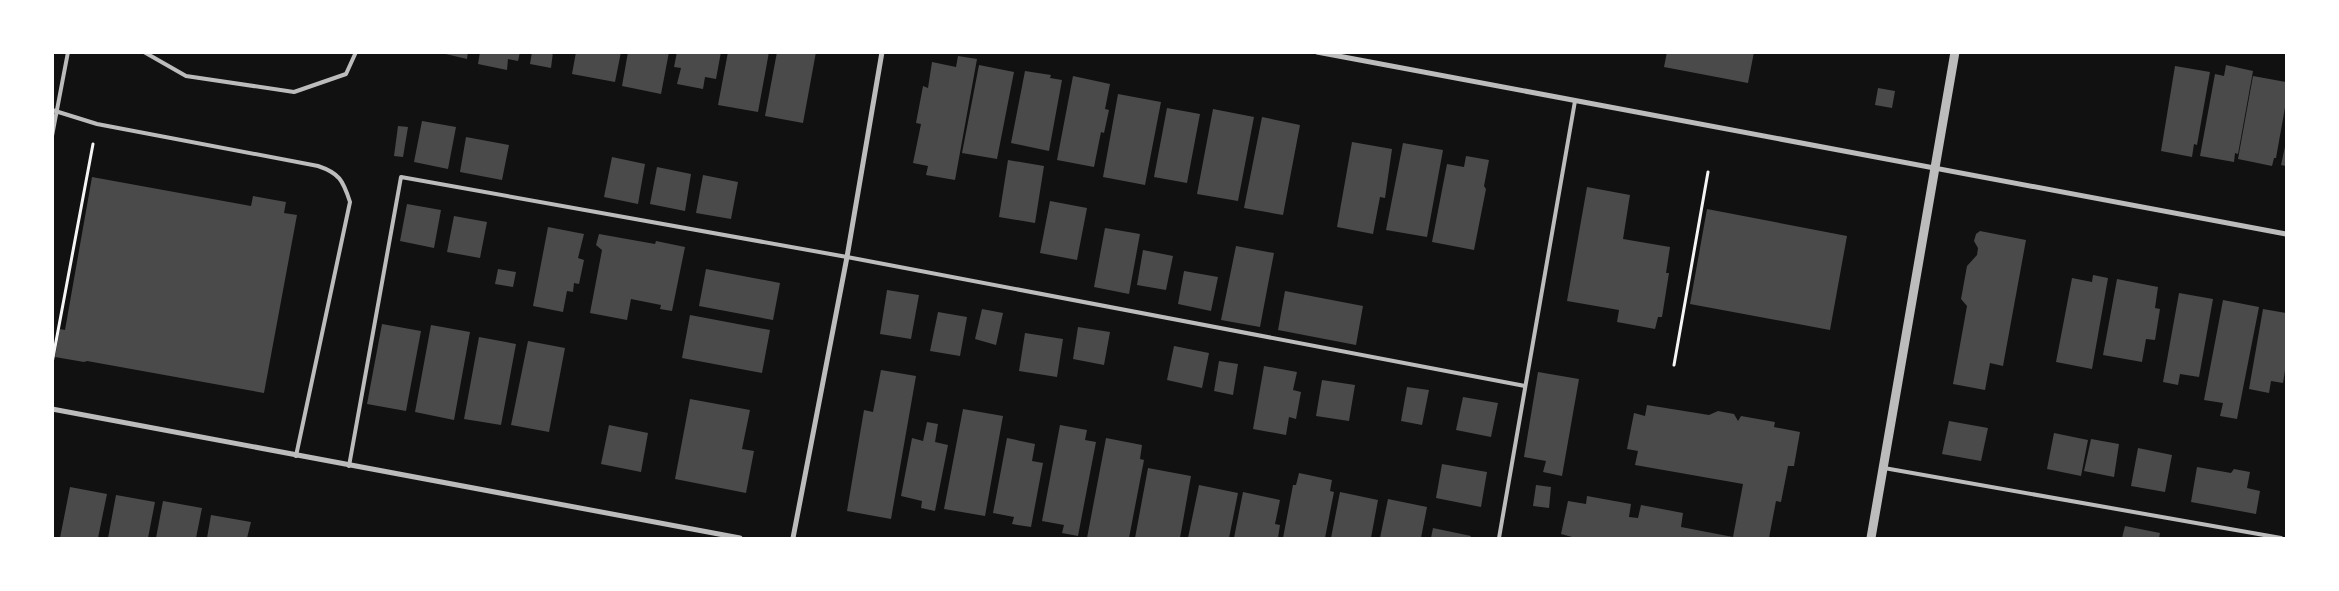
<svg xmlns="http://www.w3.org/2000/svg" width="2339" height="591" viewBox="0 0 2339 591" font-family="'DM Sans',sans-serif">
<style>
.building{fill:#4a4a4a}
.lines{fill:none;stroke-linecap:round;stroke-linejoin:round}
.path{stroke:#f5f5f5;stroke-width:3}
.service{stroke:#bcbcbc;stroke-width:4}
.minor{stroke:#bcbcbc;stroke-width:5}
.tertiary{stroke:#bcbcbc;stroke-width:9}
</style>
<rect width="100%" height="100%" fill="#111"/>
<path class="building" d="M 437,52 L 468,52 L 467,59 Z
M 480,52 L 520,52 L 518,61 L 508,59 L 507,70 L 478,64 Z
M 532,52 L 553,52 L 551,68 L 530,64 Z
M 576,52 L 621,52 L 615,82 L 572,74 Z
M 628,52 L 669,52 L 661,94 L 622,86 Z
M 677,52 L 721,52 L 716,79 L 705,77 L 703,89 L 677,84 L 681,68 L 674,67 Z
M 728,52 L 769,52 L 758,112 L 718,105 Z
M 777,52 L 816,52 L 803,123 L 765,116 Z
M 1667,52 L 1754,52 L 1748,83 L 1664,67 Z
M 958,56 L 977,59 L 955,180 L 926,175 L 928,166 L 913,163 L 921,124 L 916,123 L 923,86 L 928,88 L 932,62 L 956,67 Z
M 979,65 L 1014,72 L 997,159 L 962,153 Z
M 2226,65 L 2253,71 L 2238,154 L 2235,153 L 2234,162 L 2200,156 L 2215,74 L 2224,76 Z
M 2175,66 L 2210,72 L 2197,145 L 2194,144 L 2192,157 L 2161,151 Z
M 1025,71 L 1051,75 L 1050,78 L 1062,80 L 1049,151 L 1011,143 Z
M 1073,76 L 1110,84 L 1105,109 L 1109,110 L 1104,133 L 1101,132 L 1094,167 L 1057,160 Z
M 2253,76 L 2286,82 L 2286,102 L 2276,158 L 2274,158 L 2272,166 L 2238,159 Z
M 1878,88 L 1895,91 L 1892,108 L 1875,105 Z
M 1118,94 L 1161,102 L 1145,185 L 1103,177 Z
M 1167,108 L 1200,114 L 1187,183 L 1154,177 Z
M 1213,109 L 1254,117 L 1238,201 L 1197,194 Z
M 1262,117 L 1300,125 L 1283,215 L 1244,208 Z
M 422,121 L 456,127 L 448,169 L 414,162 Z
M 398,126 L 408,127 L 403,157 L 394,156 Z
M 466,137 L 509,145 L 502,180 L 460,172 Z
M 1352,142 L 1392,149 L 1385,198 L 1380,197 L 1373,234 L 1337,227 Z
M 2286,142 L 2286,166 L 2281,165 Z
M 1403,143 L 1443,150 L 1427,237 L 1386,230 Z
M 1466,156 L 1489,160 L 1484,186 L 1486,189 L 1474,250 L 1432,242 L 1447,164 L 1464,167 Z
M 612,157 L 645,164 L 638,204 L 604,197 Z
M 1008,160 L 1044,166 L 1035,223 L 999,217 Z
M 657,167 L 691,174 L 685,211 L 650,204 Z
M 703,175 L 738,182 L 731,219 L 696,213 Z
M 92,177 L 251,206 L 253,196 L 286,202 L 284,213 L 297,215 L 264,393 L 87,361 L 84,362 L 55,357 L 60,329 L 65,330 Z
M 1587,187 L 1630,195 L 1623,239 L 1670,247 L 1666,273 L 1669,273 L 1662,317 L 1658,317 L 1655,329 L 1617,322 L 1619,310 L 1567,301 Z
M 1050,201 L 1087,208 L 1077,260 L 1040,253 Z
M 407,204 L 441,210 L 434,248 L 400,241 Z
M 1707,209 L 1847,236 L 1830,330 L 1690,304 Z
M 454,216 L 487,222 L 480,258 L 447,252 Z
M 548,227 L 584,234 L 578,258 L 584,260 L 579,284 L 574,283 L 573,292 L 567,291 L 563,312 L 533,306 Z
M 1105,228 L 1140,234 L 1129,294 L 1094,287 Z
M 1980,231 L 2026,240 L 2003,366 L 1990,363 L 1985,390 L 1953,384 L 1967,306 L 1961,299 L 1967,266 L 1977,255 L 1978,248 L 1974,241 L 1976,234 Z
M 599,234 L 655,244 L 656,241 L 685,247 L 672,311 L 660,309 L 661,305 L 631,299 L 627,320 L 590,313 L 602,250 L 596,245 Z
M 1236,246 L 1274,253 L 1260,327 L 1221,320 Z
M 1143,250 L 1173,256 L 1166,290 L 1137,285 Z
M 498,269 L 516,272 L 513,287 L 495,284 Z
M 706,269 L 780,283 L 773,320 L 699,306 Z
M 1184,271 L 1218,277 L 1211,311 L 1178,304 Z
M 2093,275 L 2108,278 L 2092,369 L 2056,362 L 2072,278 L 2092,282 Z
M 2117,279 L 2158,287 L 2155,308 L 2160,309 L 2155,340 L 2146,339 L 2142,362 L 2103,355 Z
M 887,290 L 919,295 L 911,339 L 880,334 Z
M 1285,291 L 1363,306 L 1356,345 L 1278,330 Z
M 2179,293 L 2213,299 L 2199,377 L 2180,374 L 2178,385 L 2163,382 Z
M 2223,300 L 2259,307 L 2237,419 L 2220,416 L 2223,403 L 2204,400 Z
M 982,309 L 1003,313 L 996,345 L 975,339 Z
M 2263,309 L 2286,313 L 2286,364 L 2283,383 L 2271,381 L 2269,393 L 2249,389 Z
M 938,312 L 967,317 L 960,356 L 930,351 Z
M 690,315 L 770,330 L 762,373 L 682,358 Z
M 382,324 L 421,331 L 406,411 L 367,404 Z
M 431,325 L 470,332 L 454,420 L 415,412 Z
M 1078,327 L 1110,332 L 1104,365 L 1073,359 Z
M 1025,333 L 1063,339 L 1057,377 L 1019,371 Z
M 479,337 L 516,344 L 501,425 L 464,419 Z
M 528,341 L 565,348 L 549,432 L 511,425 Z
M 1174,346 L 1209,353 L 1202,388 L 1167,380 Z
M 1219,361 L 1238,364 L 1233,395 L 1214,391 Z
M 1264,366 L 1297,372 L 1293,390 L 1301,392 L 1296,419 L 1289,417 L 1286,435 L 1253,429 Z
M 881,370 L 916,376 L 891,519 L 847,511 L 864,410 L 873,412 Z
M 1538,372 L 1579,379 L 1562,476 L 1543,472 L 1546,461 L 1524,457 Z
M 1322,380 L 1355,385 L 1349,421 L 1316,416 Z
M 1407,387 L 1429,390 L 1422,425 L 1401,421 Z
M 1463,397 L 1498,403 L 1491,437 L 1456,430 Z
M 690,399 L 750,410 L 742,449 L 754,451 L 746,493 L 675,479 Z
M 1647,405 L 1709,415 L 1718,411 L 1734,414 L 1738,421 L 1741,416 L 1775,422 L 1774,427 L 1800,432 L 1794,466 L 1788,466 L 1781,502 L 1776,501 L 1769,538 L 1569,538 L 1572,537 L 1561,534 L 1568,501 L 1586,504 L 1587,496 L 1631,504 L 1629,517 L 1638,518 L 1641,505 L 1683,513 L 1681,527 L 1733,537 L 1743,484 L 1635,465 L 1638,451 L 1627,449 L 1634,413 L 1645,416 Z
M 963,409 L 1003,416 L 985,516 L 944,509 Z
M 1949,421 L 1988,428 L 1981,461 L 1942,454 Z
M 927,422 L 938,424 L 935,442 L 948,445 L 935,511 L 921,508 L 922,501 L 901,496 L 912,438 L 923,441 Z
M 609,425 L 648,433 L 641,472 L 601,464 Z
M 1060,425 L 1087,430 L 1085,440 L 1096,442 L 1078,536 L 1062,533 L 1064,525 L 1042,521 Z
M 2054,433 L 2088,440 L 2081,476 L 2047,469 Z
M 1007,438 L 1035,444 L 1032,461 L 1043,463 L 1031,527 L 1012,524 L 1014,517 L 993,513 Z
M 1106,438 L 1142,445 L 1140,459 L 1144,460 L 1129,538 L 1087,538 Z
M 2091,439 L 2119,444 L 2114,477 L 2084,471 Z
M 2138,448 L 2172,455 L 2165,492 L 2131,486 Z
M 1442,464 L 1487,472 L 1481,507 L 1436,498 Z
M 2197,467 L 2231,473 L 2234,469 L 2250,472 L 2247,488 L 2260,491 L 2256,514 L 2191,502 Z
M 1148,468 L 1191,476 L 1180,538 L 1135,538 Z
M 1299,473 L 1332,480 L 1330,491 L 1334,492 L 1325,538 L 1283,538 L 1293,485 L 1296,485 Z
M 1199,485 L 1238,493 L 1229,538 L 1188,538 Z
M 1536,485 L 1551,487 L 1549,508 L 1533,506 Z
M 70,487 L 107,494 L 98,538 L 60,538 Z
M 1243,492 L 1280,500 L 1275,524 L 1280,525 L 1278,538 L 1234,538 Z
M 1340,492 L 1378,500 L 1371,538 L 1331,538 Z
M 116,495 L 155,502 L 148,538 L 108,538 Z
M 1388,499 L 1427,507 L 1421,538 L 1380,538 Z
M 163,501 L 202,508 L 196,538 L 156,538 Z
M 211,515 L 251,522 L 247,538 L 207,538 Z
M 2125,526 L 2160,533 L 2159,538 L 2122,538 Z
M 1433,528 L 1471,536 L 1470,538 L 1431,538 Z"/>
<g class="lines">
<path class="path" d="M 52,363 L 93,144
M 1674,365 L 1708,172"/>
<path class="service" d="M 144,52 L 186,76 L 294,92 L 346,74 L 356,52
M 52,110 L 97,124 L 318,166 C 339,173 343,180 350,202 L 296,456
M 52,136 L 68,52
M 349,466 L 401,177 L 847,257 L 1525,386
M 1884,468 L 2281,538
M 1499,538 L 1575,101"/>
<path class="minor" d="M 1317,52 L 2286,234
M 52,409 L 740,538
M 793,538 L 847,257 L 882,52"/>
<path class="tertiary" d="M 1871,538 L 1955,52"/>
</g>
<rect width="2339" height="591" fill="none" stroke="#ffffff" stroke-width="108"/>
</svg>
